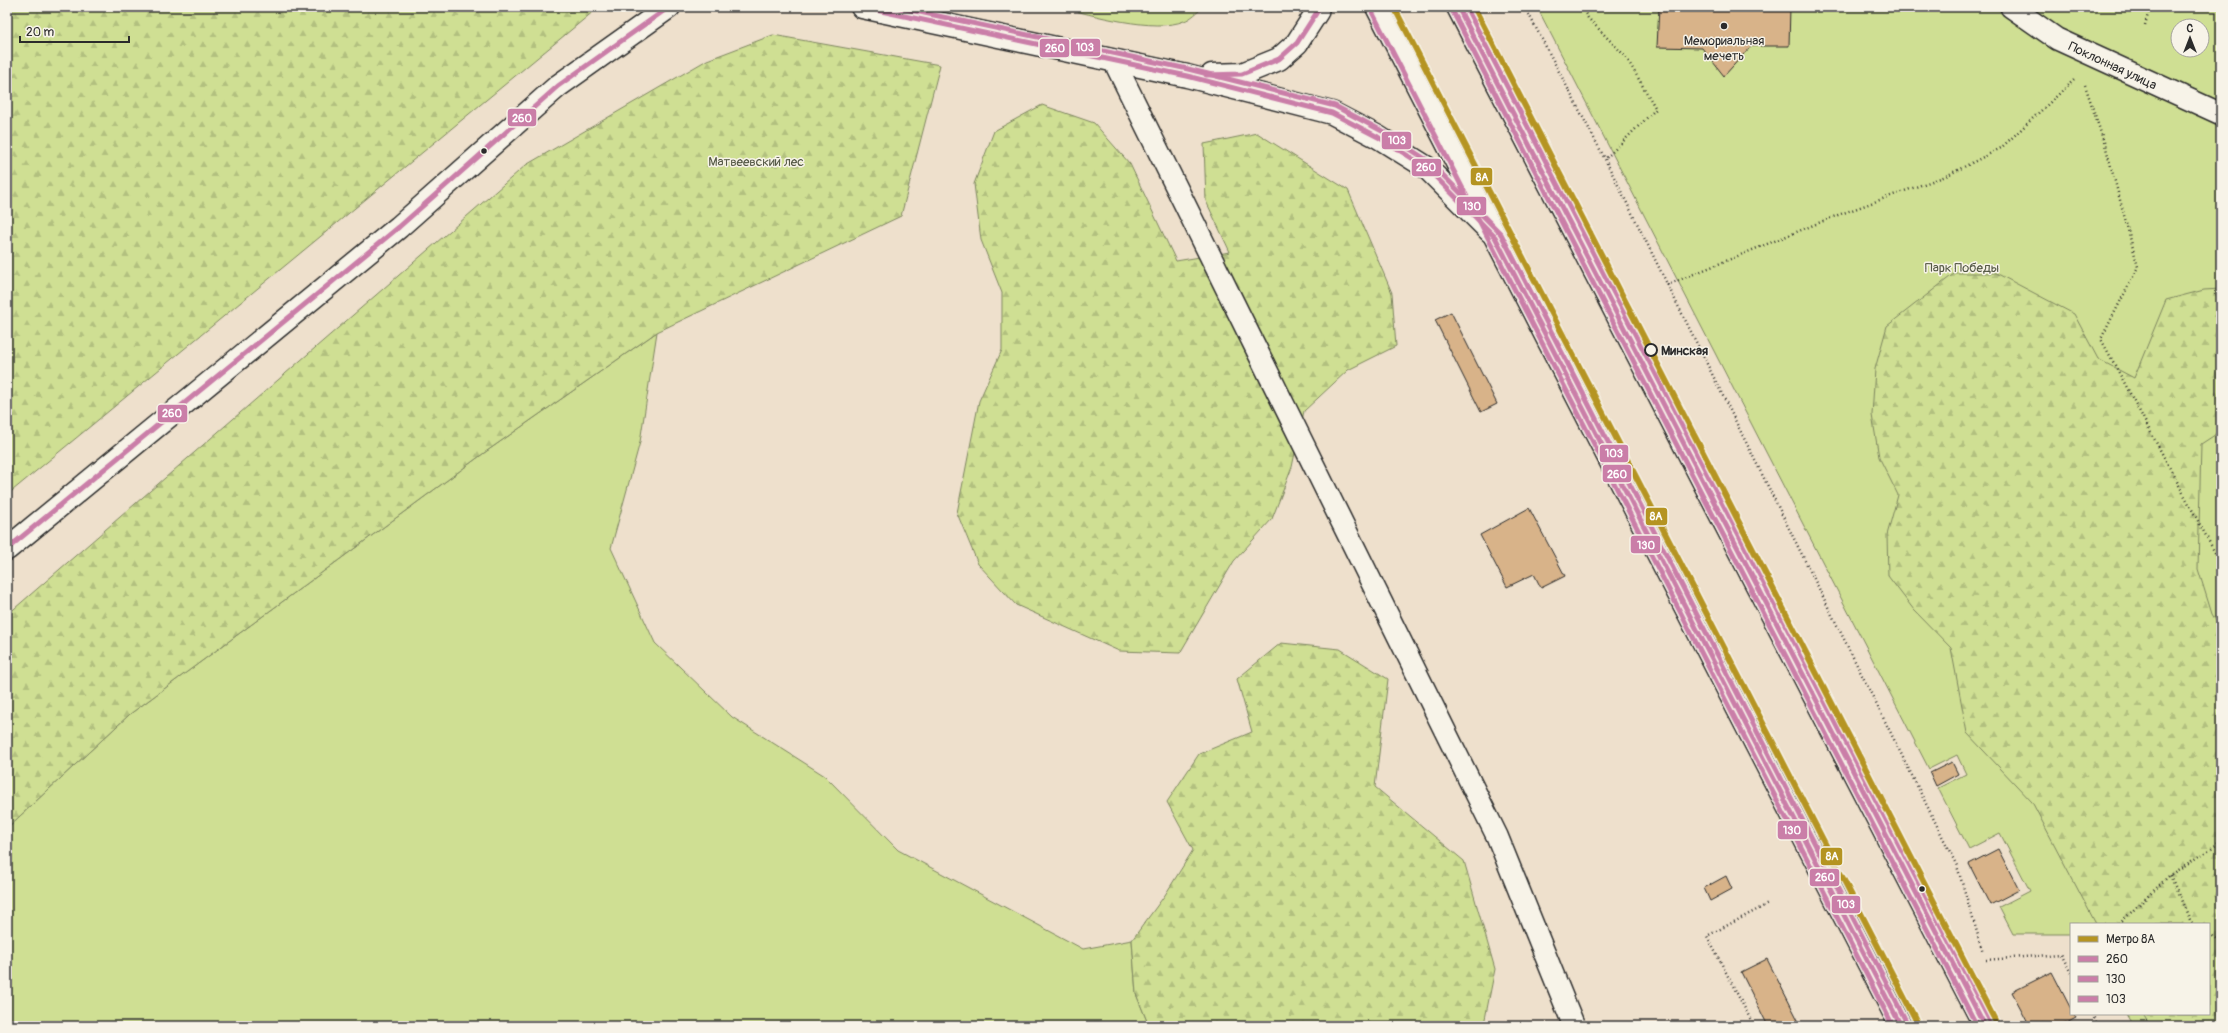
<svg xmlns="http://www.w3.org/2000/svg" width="2228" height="1033" viewBox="0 0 2228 1033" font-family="Pangolin,sans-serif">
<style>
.green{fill:#cfdf93;stroke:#7d855f;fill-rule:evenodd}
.forest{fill:url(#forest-firs);stroke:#7d855f}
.building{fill:#d8b389;stroke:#2b2b2b}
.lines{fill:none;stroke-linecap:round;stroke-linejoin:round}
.service-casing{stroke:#2b2b2b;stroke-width:24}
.tertiary-casing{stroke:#2b2b2b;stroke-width:25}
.secondary-casing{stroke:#2b2b2b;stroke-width:25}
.path{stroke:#2b2b2b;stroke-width:2.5;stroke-dasharray:1 3;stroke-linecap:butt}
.service{stroke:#f7f3e8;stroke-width:21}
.tertiary{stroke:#f7f3e8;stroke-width:22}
.secondary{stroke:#f7f3e8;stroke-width:22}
.bus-1-casing{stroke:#f7f3e8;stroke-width:8}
.bus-2-casing{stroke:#f7f3e8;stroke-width:8}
.bus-3-casing{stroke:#f7f3e8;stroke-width:8}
.bus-1{stroke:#ca7ea8;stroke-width:5}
.bus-2{stroke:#ca7ea8;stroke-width:5}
.bus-3{stroke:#ca7ea8;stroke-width:5}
.metro-1-casing{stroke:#f7f3e8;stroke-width:9}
.metro-1{stroke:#b59421;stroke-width:6}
.poi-dot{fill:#2b2b2b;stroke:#f7f3e8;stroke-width:1.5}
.stop-dot{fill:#f7f3e8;stroke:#2b2b2b;stroke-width:2}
.labels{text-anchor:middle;stroke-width:3;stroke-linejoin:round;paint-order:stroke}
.poi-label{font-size:13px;fill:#2b2b2b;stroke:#f7f3e8}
.street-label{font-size:13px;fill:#2b2b2b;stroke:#f7f3e8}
.park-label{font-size:13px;fill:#545845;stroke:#f7f3e8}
.stop-label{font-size:13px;font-weight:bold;fill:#2b2b2b;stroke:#f7f3e8;text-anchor:start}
.line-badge{stroke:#f7f3e8;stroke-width:1.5}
.badge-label{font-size:11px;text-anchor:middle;font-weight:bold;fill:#fff}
</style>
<defs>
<pattern id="forest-firs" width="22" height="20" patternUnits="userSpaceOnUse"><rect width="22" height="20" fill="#cfdf93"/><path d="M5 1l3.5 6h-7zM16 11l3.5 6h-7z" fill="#b2c07f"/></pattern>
</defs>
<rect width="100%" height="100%" fill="#eee0cc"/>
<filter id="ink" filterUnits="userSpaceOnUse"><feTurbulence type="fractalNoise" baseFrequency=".025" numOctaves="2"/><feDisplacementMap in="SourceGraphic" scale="8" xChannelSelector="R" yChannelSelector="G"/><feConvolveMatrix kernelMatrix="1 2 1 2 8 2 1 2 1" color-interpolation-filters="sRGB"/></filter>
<g filter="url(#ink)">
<path class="green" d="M 1060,7 L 1204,7 C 1198,11 1191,19 1184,21 C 1155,33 1091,15 1060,7 Z
M 1537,7 L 2221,7 L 2221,1026 L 2133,1026 L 2126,1014 L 2209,1014 L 2209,924 L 2071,924 L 2071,934 L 2013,934 L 1999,907 L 2030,891 L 2000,833 L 1969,849 L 1938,788 L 1966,774 L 1957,755 L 1929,769 ZM 2178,26 L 2202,26 L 2202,50 L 2178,50 Z
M 657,332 L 640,442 L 611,548 L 655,643 L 732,717 L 825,776 L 898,850 L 1083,949 L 1132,940 L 1136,994 L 1149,1026 L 7,1026 L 7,828 L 130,714 L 484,453 Z"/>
<path class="forest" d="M 7,7 L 596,7 L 594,11 L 7,495 Z
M 773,35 L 940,65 L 901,216 L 657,332 L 484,453 L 130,714 L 7,828 L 7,615 L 526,165 L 707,60 Z
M 1042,105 L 1094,123 L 1130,164 L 1176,261 L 1230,252 L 1206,201 L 1204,144 L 1257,133 L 1348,190 L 1392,293 L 1396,346 L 1348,370 L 1304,411 L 1292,467 L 1272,519 L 1234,561 L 1180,653 L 1119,651 L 1016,605 L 978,564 L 957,513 L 979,401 L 1002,350 L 1002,293 L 981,240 L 974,184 L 994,131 Z
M 1955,273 L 1996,273 L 2074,314 L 2098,359 L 2134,378 L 2166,300 L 2204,290 L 2221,289 L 2221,431 L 2201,444 L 2198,569 L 2212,614 L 2221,629 L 2221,1026 L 2150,1026 L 2143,1014 L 2209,1014 L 2209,924 L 2096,924 L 2032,802 L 1967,733 L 1951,648 L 1914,610 L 1888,576 L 1887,535 L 1898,495 L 1879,457 L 1872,415 L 1875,369 L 1887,326 Z
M 1281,643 L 1340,649 L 1388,679 L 1375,787 L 1464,861 L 1495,969 L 1484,1024 L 1485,1026 L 1149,1026 L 1136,994 L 1132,940 L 1165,895 L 1193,850 L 1167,802 L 1199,754 L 1252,732 L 1237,679 Z"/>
<path class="building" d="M 1659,7 L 1790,7 L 1789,46 L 1751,46 L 1724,76 L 1702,48 L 1657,47 Z
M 1451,312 L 1497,404 L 1481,412 L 1435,320 Z
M 1529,508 L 1565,576 L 1541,588 L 1534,574 L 1507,587 L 1480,535 Z
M 1952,762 L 1958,774 L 1936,786 L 1930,773 Z
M 1998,849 L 2019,890 L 1990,905 L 1969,864 Z
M 1726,876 L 1732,889 L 1710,901 L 1704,888 Z
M 1767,959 L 1799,1022 L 1792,1026 L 1768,1026 L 1741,972 Z
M 2052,972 L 2071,1009 L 2071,1014 L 2074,1014 L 2076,1018 L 2061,1026 L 2030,1026 L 2012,992 Z"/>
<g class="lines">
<g class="service-casing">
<path id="service" d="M 2011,7 L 2057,39 L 2221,114
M 1114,61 L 1497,836 L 1574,1026"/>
</g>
<g class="tertiary-casing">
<path id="tertiary" d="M 862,7 L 1187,76 L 1332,113 L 1378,137 L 1426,167 L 1490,231
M 1212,75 L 1242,74 L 1279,59 L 1297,43 L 1317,12 L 1318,7
M 7,549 L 399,227 L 558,86 L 669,7"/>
</g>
<g class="secondary-casing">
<path id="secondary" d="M 1377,7 L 1901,1026
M 1458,7 L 1985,1026"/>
</g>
<path class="path" d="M 1525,7 L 1605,159 L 1957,866 L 1983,952
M 1581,7 L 1588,18 L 1626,57 L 1656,109 L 1605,159
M 2145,25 L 2150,7
M 2085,85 L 2106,148 L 2138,267 L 2101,339 L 2221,564
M 1667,285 L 1838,215 L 1946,176 L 2001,148 L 2074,80
M 2170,875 L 2191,922 L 2194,924
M 2119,924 L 2170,875 L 2216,845 L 2221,838
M 2209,934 L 2221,941
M 1986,960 L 2061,954 L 2071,973
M 2092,1014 L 2098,1026
M 2042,1022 L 2044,1026
M 2065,1024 L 2066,1026
M 1754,1026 L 1707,936 L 1768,904"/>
<use href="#service" class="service"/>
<use href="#tertiary" class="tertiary"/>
<use href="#secondary" class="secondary"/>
<g class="bus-1-casing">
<path id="bus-1" d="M 862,7 L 1187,76 L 1332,113 L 1378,137 L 1426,167 L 1495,237 L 1901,1026
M 1458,7 L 1985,1026
M 1206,75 L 1242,74 L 1279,59 L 1297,43 L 1317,12 L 1318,7
M 7,549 L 399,227 L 558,86 L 669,7"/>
</g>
<g class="bus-2-casing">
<path id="bus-2" d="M 1371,10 L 1893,1026
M 1452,10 L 1977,1026"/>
</g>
<g class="bus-3-casing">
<path id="bus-3" d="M 896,7 L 1188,69 L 1335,106 L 1382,131 L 1430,162 L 1501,234 L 1907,1023
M 1466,7 L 1991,1023"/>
</g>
<use href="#bus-1" class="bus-1"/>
<use href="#bus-2" class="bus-2"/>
<use href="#bus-3" class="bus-3"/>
<g class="metro-1-casing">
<path id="metro-1" d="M 1394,7 L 1919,1026
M 1474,7 L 1998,1026"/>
</g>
<use href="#metro-1" class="metro-1"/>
</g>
</g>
<g class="poi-dot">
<circle cx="1724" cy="26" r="4"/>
<circle cx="484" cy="151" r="3.5"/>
<circle cx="1922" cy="889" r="3.5"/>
</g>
<circle class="stop-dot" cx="1651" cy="350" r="6"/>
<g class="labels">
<g class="poi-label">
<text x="1724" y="45">Мемориальная<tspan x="1724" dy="15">мечеть</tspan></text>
</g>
<g class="street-label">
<text transform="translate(2113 65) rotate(25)" y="5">Поклонная улица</text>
</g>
<g class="park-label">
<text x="756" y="166">Матвеевский лес</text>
<text x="1962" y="272">Парк Победы</text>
</g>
<g class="stop-label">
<text x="1661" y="355">Минская</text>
</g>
</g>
<g class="line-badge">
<rect x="1070" y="38" width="31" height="19" rx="4" fill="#ca7ea8"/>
<rect x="1039" y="38" width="31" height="20" rx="4" fill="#ca7ea8"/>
<rect x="507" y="108" width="30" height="19" rx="4" fill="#ca7ea8"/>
<rect x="1381" y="131" width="31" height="19" rx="4" fill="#ca7ea8"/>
<rect x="1411" y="158" width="31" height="19" rx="4" fill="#ca7ea8"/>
<rect x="1470" y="167" width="23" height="19" rx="4" fill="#b59421"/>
<rect x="1456" y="196" width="31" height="20" rx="4" fill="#ca7ea8"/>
<rect x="157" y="404" width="31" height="19" rx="4" fill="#ca7ea8"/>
<rect x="1599" y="444" width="30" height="19" rx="4" fill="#ca7ea8"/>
<rect x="1602" y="464" width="30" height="19" rx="4" fill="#ca7ea8"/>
<rect x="1645" y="507" width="23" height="19" rx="4" fill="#b59421"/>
<rect x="1630" y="535" width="31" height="19" rx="4" fill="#ca7ea8"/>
<rect x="1777" y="820" width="31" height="20" rx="4" fill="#ca7ea8"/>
<rect x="1820" y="847" width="23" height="19" rx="4" fill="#b59421"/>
<rect x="1809" y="868" width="31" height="19" rx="4" fill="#ca7ea8"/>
<rect x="1831" y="895" width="30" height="19" rx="4" fill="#ca7ea8"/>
</g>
<g class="badge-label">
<text x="1085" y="51">103</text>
<text x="1055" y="52">260</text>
<text x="522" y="122">260</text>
<text x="1397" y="144">103</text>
<text x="1426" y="171">260</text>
<text x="1482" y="181">8А</text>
<text x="1472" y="210">130</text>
<text x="172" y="417">260</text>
<text x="1614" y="457">103</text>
<text x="1617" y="478">260</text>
<text x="1656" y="520">8А</text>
<text x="1646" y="549">130</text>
<text x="1792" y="834">130</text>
<text x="1832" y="860">8А</text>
<text x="1825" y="881">260</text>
<text x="1846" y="908">103</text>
</g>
<rect width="2228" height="1033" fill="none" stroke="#f7f3e8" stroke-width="24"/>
<rect x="12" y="12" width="2204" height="1009" fill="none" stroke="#2b2b2b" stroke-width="1.5" filter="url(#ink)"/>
<rect x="2070" y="923" width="140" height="92" fill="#f7f3e8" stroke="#a5a39c"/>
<rect x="2078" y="936" width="20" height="6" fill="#b59421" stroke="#a5a39c"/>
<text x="2106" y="943" font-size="12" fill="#2b2b2b">Метро 8А</text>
<rect x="2078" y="956" width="20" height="6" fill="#ca7ea8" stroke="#a5a39c"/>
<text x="2106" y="963" font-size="12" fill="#2b2b2b">260</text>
<rect x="2078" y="976" width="20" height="6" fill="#ca7ea8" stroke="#a5a39c"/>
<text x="2106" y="983" font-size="12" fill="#2b2b2b">130</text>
<rect x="2078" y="996" width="20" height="6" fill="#ca7ea8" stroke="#a5a39c"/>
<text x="2106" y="1003" font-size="12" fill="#2b2b2b">103</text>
<g transform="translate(2190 38)"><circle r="19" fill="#f7f3e8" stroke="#a5a39c"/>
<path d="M0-3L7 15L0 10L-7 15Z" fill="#2b2b2b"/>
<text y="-6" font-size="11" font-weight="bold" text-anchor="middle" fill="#2b2b2b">С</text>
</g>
<path d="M20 36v6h109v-6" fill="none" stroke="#2b2b2b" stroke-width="2"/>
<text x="26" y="36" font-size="12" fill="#2b2b2b" stroke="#f7f3e8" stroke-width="3" paint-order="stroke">20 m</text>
</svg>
